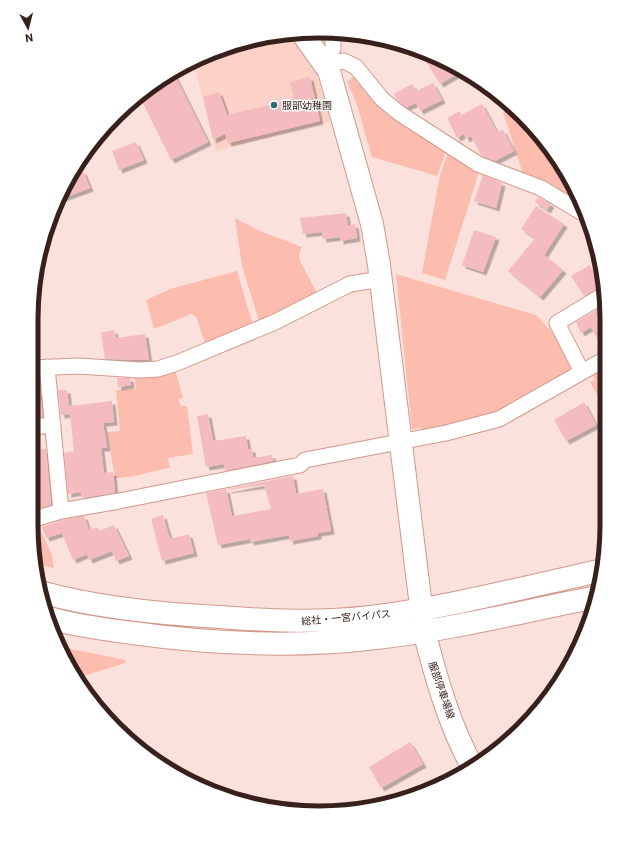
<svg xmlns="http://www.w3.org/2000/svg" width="638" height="844" viewBox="0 0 638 844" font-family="Roboto,'Noto Sans JP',sans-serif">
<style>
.built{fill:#fcd1c7}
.green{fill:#fdbdae}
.building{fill:#f5bcc0;filter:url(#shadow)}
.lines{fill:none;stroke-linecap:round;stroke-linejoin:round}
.street-casing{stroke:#d3988b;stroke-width:17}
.secondary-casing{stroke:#d3988b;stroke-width:24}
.highway-casing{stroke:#d3988b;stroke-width:24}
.street{stroke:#fff;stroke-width:15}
.secondary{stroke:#fff;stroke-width:22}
.highway{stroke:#fff;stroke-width:22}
.poi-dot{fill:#256c7a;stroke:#fff;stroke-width:1.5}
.labels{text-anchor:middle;stroke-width:3;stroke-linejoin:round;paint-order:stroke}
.poi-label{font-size:10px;fill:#38211c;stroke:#fff;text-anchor:start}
.street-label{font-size:10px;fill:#38211c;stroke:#fff}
.rim{fill:none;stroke:#38211c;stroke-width:5}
</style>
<defs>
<filter id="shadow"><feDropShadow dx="3.5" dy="3.5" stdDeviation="0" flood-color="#0004"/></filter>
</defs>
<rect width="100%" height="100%" fill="#fbe1db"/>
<path class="built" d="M 288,34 L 317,76 L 331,121 L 216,151 L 193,61 L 209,53 L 263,37 Z"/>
<path class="green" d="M 357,74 L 447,149 L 437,176 L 372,157 L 356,102 L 347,82 Z
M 514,108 C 532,123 564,161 571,184 C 573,191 573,199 573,206 L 524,177 L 503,112 Z
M 449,150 L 480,169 L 445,280 L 422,273 L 440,175 Z
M 235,218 L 262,232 L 302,247 L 299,254 L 299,259 L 317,293 L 266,319 L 259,321 L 242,266 Z
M 237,271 L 253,325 L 205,343 L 196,317 L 191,314 L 154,329 L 146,300 L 170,289 Z
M 396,274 L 536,315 L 555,335 L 574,371 L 492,414 L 422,431 L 421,428 L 412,429 Z
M 605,368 L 605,408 L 590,382 L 595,380 L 592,374 Z
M 175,369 L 183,398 L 178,399 L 181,406 L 187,406 L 193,454 L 168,458 L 170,468 C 151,471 134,478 115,478 L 107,432 L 120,431 L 116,390 L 136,389 L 134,375 Z
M 37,523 L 52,555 L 54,568 L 36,564 L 31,525 Z
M 61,647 L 125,660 L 125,663 L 77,678 L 70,669 Z"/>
<path class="building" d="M 419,50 L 429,53 L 462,71 L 440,84 Z
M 173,72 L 208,142 L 171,160 L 140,97 L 159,80 Z
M 310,77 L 320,121 L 228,143 L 225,134 L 213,140 L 203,97 L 219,92 L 227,115 L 294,99 L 290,82 Z
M 433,83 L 442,100 L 420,111 L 416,103 L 407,107 L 397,100 L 394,94 L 412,84 L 416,91 Z
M 482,104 L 497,132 L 503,130 L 514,151 L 495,161 L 481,155 L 471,136 L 466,139 L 464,134 L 457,138 L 447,118 L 460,111 L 461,115 Z
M 136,142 L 144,160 L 119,170 L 112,151 Z
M 83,171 L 90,188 L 57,200 L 71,175 Z
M 483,175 L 502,183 L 496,208 L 474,201 Z
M 538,197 L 551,204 L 547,210 L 535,202 Z
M 536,206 L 564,224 L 544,255 L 563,270 L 540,297 L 508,271 L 535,238 L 521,229 Z
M 346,213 L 348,226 L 355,224 L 357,238 L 340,241 L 340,237 L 323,239 L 322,232 L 303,234 L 300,218 Z
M 474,230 L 496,237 L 483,272 L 462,265 Z
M 600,264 L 605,285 L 584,296 L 571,276 L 590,265 L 592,269 Z
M 605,305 L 605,350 L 603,350 L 591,327 L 581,333 L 576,322 Z
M 114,330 L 116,338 L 145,334 L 149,360 L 105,359 L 101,333 Z
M 117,378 L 130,378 L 131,385 L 118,387 Z
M 58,390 L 67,390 L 69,406 L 112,401 L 114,422 L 103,423 L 107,448 L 101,448 L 104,473 L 113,472 L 115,493 L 82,498 L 81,492 L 68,494 L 64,453 L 74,451 L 70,414 L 61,415 Z
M 40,392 L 43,417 L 34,418 L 31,417 L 31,393 Z
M 584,402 L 596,425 L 566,441 L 554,420 Z
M 208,414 L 213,441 L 246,436 L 248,449 L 252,449 L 253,458 L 272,455 L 273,461 L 225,471 L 224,464 L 206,467 L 197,416 Z
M 46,449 L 51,505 L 36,509 L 35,507 L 31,507 L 31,450 Z
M 293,476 L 296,494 L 323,489 L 331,531 L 318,533 L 318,536 L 290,541 L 289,535 L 250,542 L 250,539 L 218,545 L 206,493 L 226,489 L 232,516 L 271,509 L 264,485 L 228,490 L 228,489 Z
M 163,515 L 170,539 L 189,534 L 194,553 L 162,561 L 151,519 Z
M 84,516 L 89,530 L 97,527 L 99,531 L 114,525 L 129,556 L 116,561 L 112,551 L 89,560 L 87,554 L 73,560 L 62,533 L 46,538 L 42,527 L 65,519 Z
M 410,742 L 423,764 L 381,788 L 369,767 Z"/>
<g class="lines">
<g class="street-casing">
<path id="street" d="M 324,64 L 344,61 L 356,67 L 382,99 L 399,113 L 478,164 L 541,188 L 586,215
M 324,64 L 333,49 L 333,32
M 47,367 L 61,511
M 31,368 L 78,366 L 140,370 L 158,369 L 177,363 L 275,322 L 350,284 L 381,279
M 582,372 L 557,323 L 605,294
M 31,427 L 53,425
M 31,520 L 61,511 L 119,501 L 300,465 L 305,460 L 446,433 L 499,419 L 605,359"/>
</g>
<g class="secondary-casing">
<path id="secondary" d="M 302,33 L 329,71 L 372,224 L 379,265 L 424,631 C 436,677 449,725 473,768"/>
</g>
<g class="highway-casing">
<path id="highway" d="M 40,592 C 98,608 160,614 220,617 C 271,621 319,623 371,617 C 449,607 526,587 603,570
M 49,618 C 76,626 104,629 132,633 C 213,644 295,648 376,638 C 450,630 524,611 597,597"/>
</g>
<use href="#street" class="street"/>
<use href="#secondary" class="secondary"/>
<use href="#highway" class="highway"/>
</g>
<circle class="poi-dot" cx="274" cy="105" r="4"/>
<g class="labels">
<g class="poi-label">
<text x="282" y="109">服部幼稚園</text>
</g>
<g class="street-label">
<text transform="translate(346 617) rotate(-5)" y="4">総社・一宮バイパス</text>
<text transform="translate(442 690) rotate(71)" y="4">服部停車場線</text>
</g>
</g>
<path d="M0 0H638V844H0ZM319 38H319A281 281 0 0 1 600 319V525A281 281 0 0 1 319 806H319A281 281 0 0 1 38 525V319A281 281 0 0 1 319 38Z" fill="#fff" fill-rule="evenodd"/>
<path class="rim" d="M319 38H319A281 281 0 0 1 600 319V525A281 281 0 0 1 319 806H319A281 281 0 0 1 38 525V319A281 281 0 0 1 319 38Z"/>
<g transform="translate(28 28) rotate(173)" stroke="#ffffff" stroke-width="3" paint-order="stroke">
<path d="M0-3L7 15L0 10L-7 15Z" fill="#38211c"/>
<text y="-6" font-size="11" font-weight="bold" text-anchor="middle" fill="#38211c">N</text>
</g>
</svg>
